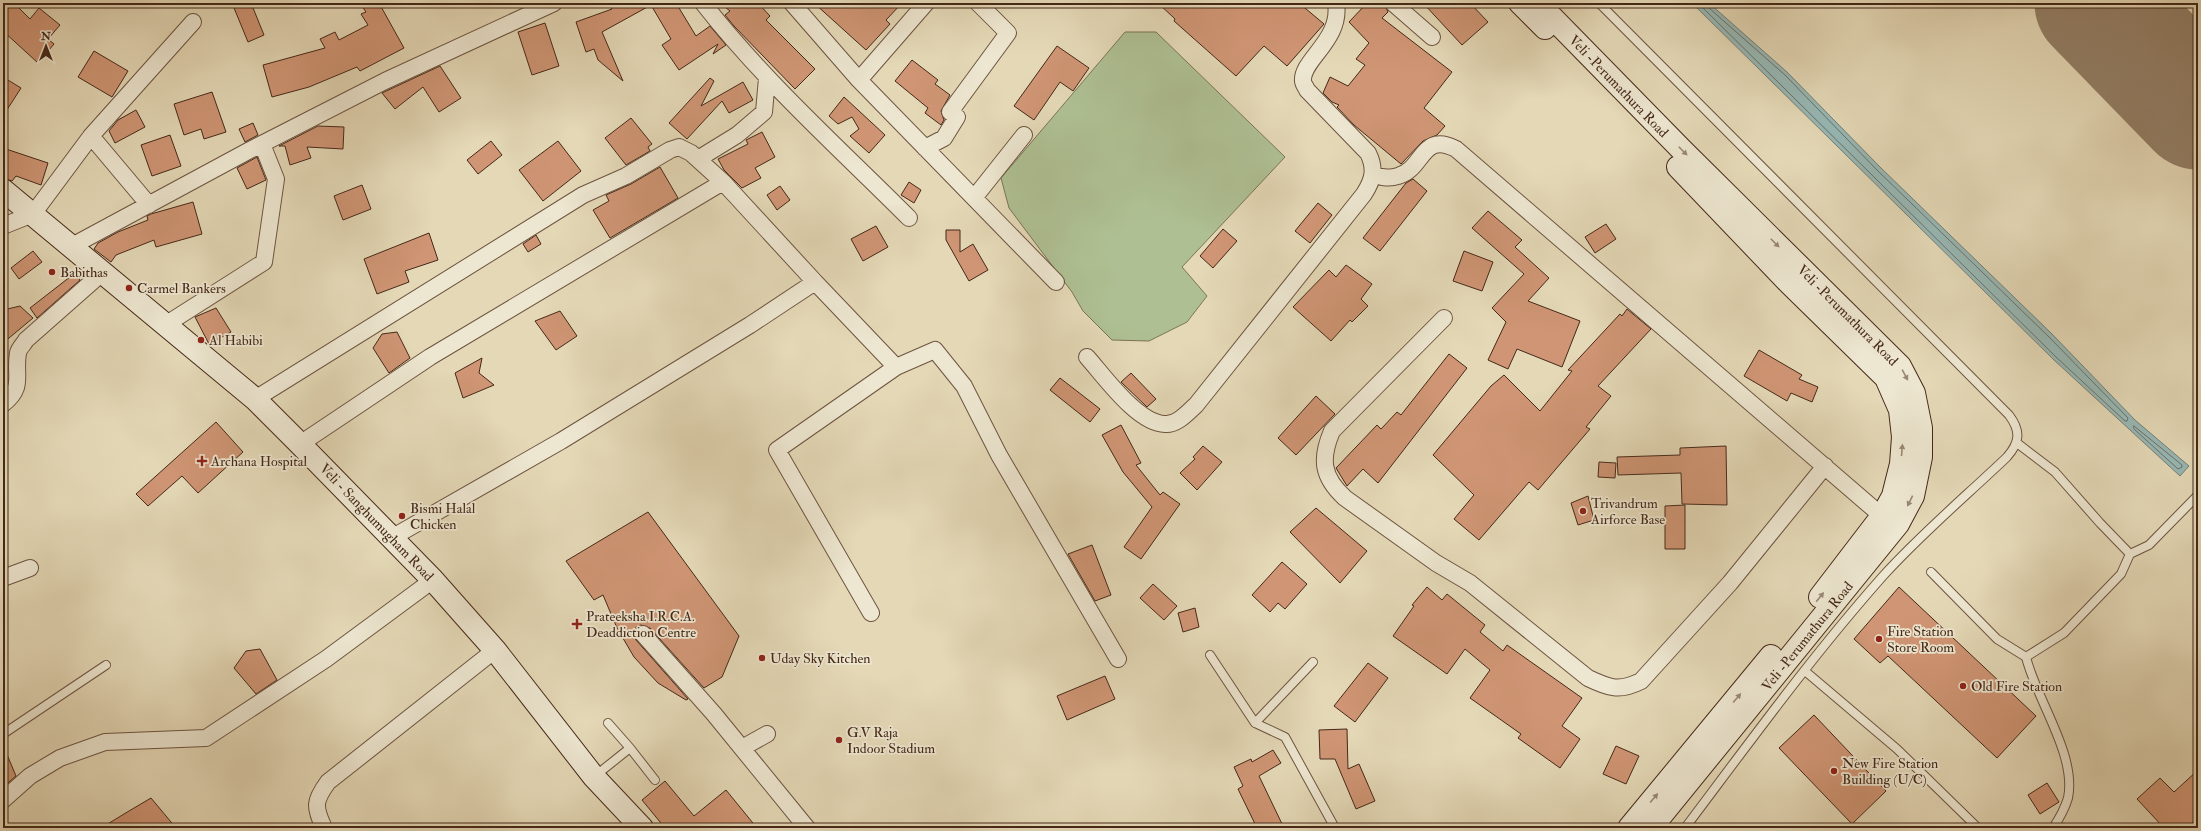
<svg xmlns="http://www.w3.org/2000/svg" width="2201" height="831" viewBox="0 0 2201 831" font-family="'IM FELL Double Pica',serif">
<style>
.green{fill:#aec093;stroke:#7a7456}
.water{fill:#97b8b5;stroke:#767e76}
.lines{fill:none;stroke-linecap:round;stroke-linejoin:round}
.shore{stroke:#6e7066;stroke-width:1}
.runway{stroke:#948067;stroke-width:123}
.building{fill:#cf9574;stroke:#452818}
.lane-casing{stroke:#6d5440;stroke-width:10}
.street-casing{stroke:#6d5440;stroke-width:18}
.secondary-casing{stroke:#452818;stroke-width:24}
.lane{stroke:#ede6d0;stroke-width:8}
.street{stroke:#ede6d0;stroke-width:16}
.secondary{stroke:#ede6d0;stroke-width:22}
.oneway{fill:#998774}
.poi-dot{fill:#8f2418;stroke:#ede6d0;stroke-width:1.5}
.labels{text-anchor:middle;stroke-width:3.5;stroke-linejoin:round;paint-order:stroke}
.street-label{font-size:14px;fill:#452818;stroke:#ede6d0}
.poi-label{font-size:14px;fill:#452818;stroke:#ede6d0;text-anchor:start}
</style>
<rect width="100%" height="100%" fill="#e4d8b6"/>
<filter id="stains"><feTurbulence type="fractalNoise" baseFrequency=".005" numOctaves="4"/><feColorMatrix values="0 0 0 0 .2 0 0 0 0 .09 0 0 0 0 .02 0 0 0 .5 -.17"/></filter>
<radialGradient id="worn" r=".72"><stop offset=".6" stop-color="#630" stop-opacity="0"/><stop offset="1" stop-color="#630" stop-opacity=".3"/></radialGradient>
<path class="green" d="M 1125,32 L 1156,32 L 1285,157 L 1182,267 L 1207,296 L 1187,322 L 1149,341 L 1112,340 L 1083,311 L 1072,292 L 1009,208 L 1001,178 Z"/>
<path class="water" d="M 1692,3 L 1709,3 L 1787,72 L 1880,167 L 2052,334 L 2135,420 L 2189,466 L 2180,476 L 2054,360 Z"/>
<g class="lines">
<path class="shore" d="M 1698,3 L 2056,357 L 2125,421 L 2127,421 L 2128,418 L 2049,337 L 1877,170 L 1785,75 L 1709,8 L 1707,3
M 2134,426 L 2182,465 L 2182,467 L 2178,469 L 2134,429 Z"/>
<path class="runway" d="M 2096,3 L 2198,108"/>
</g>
<path class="building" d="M 3,3 L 14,3 L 30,19 L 39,8 L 60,25 L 48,39 L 54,44 L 38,63 L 3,31 Z
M 232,3 L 251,3 L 264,35 L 248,42 Z
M 360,3 L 379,3 L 404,48 L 360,71 L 357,67 L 309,87 L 272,97 L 263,65 L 325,48 L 320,39 L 335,32 L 339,40 L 368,25 L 361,14 L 366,12 Z
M 609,3 L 676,3 L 696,36 L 710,26 L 726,45 L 713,54 L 718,44 L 679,70 L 662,45 L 671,39 L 651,5 L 602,32 L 623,81 L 598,60 L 594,49 L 586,52 L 576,22 L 612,9 Z
M 720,3 L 758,3 L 770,16 L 766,20 L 815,69 L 795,89 L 734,26 L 725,15 L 730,11 Z
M 814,3 L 902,3 L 886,20 L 890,24 L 866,50 Z
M 1158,3 L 1299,3 L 1324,24 L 1287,66 L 1264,46 L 1236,76 L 1174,21 L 1175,19 Z
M 1367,3 L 1384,3 L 1388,12 L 1382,18 L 1452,72 L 1424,108 L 1445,126 L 1437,135 L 1423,141 L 1401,164 L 1354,125 L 1337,107 L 1339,105 L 1332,102 L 1323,93 L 1330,77 L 1348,86 L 1365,65 L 1356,59 L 1369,43 L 1349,22 Z
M 1423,3 L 1470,3 L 1488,22 L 1462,45 Z
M 545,23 L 559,66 L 532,75 L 518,32 Z
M 1057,46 L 1089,68 L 1073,91 L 1060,82 L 1034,120 L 1014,106 Z
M 94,51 L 128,71 L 112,97 L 78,77 Z
M 912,60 L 938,80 L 935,84 L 950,95 L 941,111 L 944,120 L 941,125 L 925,113 L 928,108 L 895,81 Z
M 440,66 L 461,98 L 439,112 L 423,87 L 395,109 L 382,93 Z
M 3,77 L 21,88 L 3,116 Z
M 710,78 L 714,81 L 701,106 L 743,82 L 753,100 L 729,113 L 722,101 L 687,139 L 669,123 Z
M 212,92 L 226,132 L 204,139 L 201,129 L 184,135 L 174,104 Z
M 844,97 L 885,135 L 869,153 L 850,136 L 859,129 L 852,117 L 838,124 L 829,116 Z
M 136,110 L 145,127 L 115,143 L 109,131 L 118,120 Z
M 631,118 L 652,144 L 648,147 L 650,151 L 626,165 L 605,138 Z
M 253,123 L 258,135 L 245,142 L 239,129 Z
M 318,126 L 344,127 L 343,149 L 307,147 L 311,158 L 290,165 L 285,146 L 279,146 Z
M 762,132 L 775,157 L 755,168 L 761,178 L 742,188 L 724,170 L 718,159 L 748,144 L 746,140 Z
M 170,135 L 181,166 L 152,176 L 141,145 Z
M 491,141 L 502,155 L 478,174 L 467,160 Z
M 558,141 L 581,171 L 543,201 L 519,170 Z
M 3,148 L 48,163 L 41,185 L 16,176 L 12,181 L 3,178 Z
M 257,157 L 266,180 L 247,189 L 237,168 Z
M 660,167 L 678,198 L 610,238 L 593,210 L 609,201 L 606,195 L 631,184 Z
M 1413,179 L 1427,191 L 1380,251 L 1363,238 L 1406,183 Z
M 909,182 L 921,190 L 914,203 L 901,195 Z
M 362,185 L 371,209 L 343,220 L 334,196 Z
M 780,186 L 790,200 L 777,210 L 767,195 Z
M 193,202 L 202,234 L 156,247 L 154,240 L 116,255 L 111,262 L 94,249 L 98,243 L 118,232 L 148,220 L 147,216 L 151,214 Z
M 1318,203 L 1332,215 L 1310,243 L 1295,231 Z
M 1488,211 L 1522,240 L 1515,247 L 1549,278 L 1528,301 L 1580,321 L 1562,367 L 1517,349 L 1508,369 L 1488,360 L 1506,322 L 1492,308 L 1524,274 L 1472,228 Z
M 1606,224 L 1616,239 L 1595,253 L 1585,237 Z
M 876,226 L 888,247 L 863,261 L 851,239 Z
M 1223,229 L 1237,241 L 1213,268 L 1200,256 Z
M 946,230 L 960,230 L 960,252 L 973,244 L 988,270 L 969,281 L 946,240 Z
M 429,233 L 438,260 L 405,271 L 409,282 L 377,294 L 364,259 Z
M 536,235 L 541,244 L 528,252 L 523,244 Z
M 33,251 L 42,262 L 19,279 L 11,268 Z
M 1464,251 L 1493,262 L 1482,291 L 1453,281 Z
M 1346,265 L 1372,284 L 1361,299 L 1368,306 L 1352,322 L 1350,320 L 1331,341 L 1293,307 L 1329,270 L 1336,277 Z
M 75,273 L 80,280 L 37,318 L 30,308 Z
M 20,306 L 33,318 L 3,343 L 3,310 Z
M 216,308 L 231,332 L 209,344 L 195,317 Z
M 1627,309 L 1651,329 L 1598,386 L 1611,396 L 1586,427 L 1590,429 L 1538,490 L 1529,482 L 1479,540 L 1454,519 L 1474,495 L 1433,455 L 1491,386 L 1504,375 L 1540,411 L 1572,371 L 1568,370 L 1620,314 L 1622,316 Z
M 560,311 L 577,336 L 556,350 L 535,321 Z
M 397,332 L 410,358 L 389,373 L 373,348 L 382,334 Z
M 1759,350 L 1802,375 L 1799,379 L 1818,387 L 1812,402 L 1791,393 L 1787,401 L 1744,376 Z
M 1449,354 L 1467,368 L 1378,483 L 1363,469 L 1347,486 L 1336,468 L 1377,425 L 1381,429 L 1397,412 L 1401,415 Z
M 482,358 L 479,373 L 494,385 L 463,398 L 455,373 Z
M 1131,373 L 1156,399 L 1147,407 L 1121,382 Z
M 1060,378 L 1100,409 L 1090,422 L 1050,390 Z
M 1316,396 L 1335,414 L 1296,455 L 1278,438 Z
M 216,422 L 243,452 L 198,493 L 182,476 L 148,506 L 136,494 Z
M 1121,425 L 1141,463 L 1136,465 L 1160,495 L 1163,492 L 1180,504 L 1141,559 L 1124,547 L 1152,507 L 1123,472 L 1102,435 Z
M 1203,446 L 1222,462 L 1197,490 L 1180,473 L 1195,459 L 1193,457 Z
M 1726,446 L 1727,505 L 1682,504 L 1681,473 L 1618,475 L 1617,457 L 1680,455 L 1680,448 Z
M 1599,462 L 1616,463 L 1615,478 L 1598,477 Z
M 1588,496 L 1594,520 L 1578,525 L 1571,503 Z
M 1685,505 L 1685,549 L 1665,549 L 1665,506 Z
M 1316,508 L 1367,551 L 1340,583 L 1290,532 Z
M 648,512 L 739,636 L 722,677 L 704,688 L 650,628 L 641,625 L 636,627 L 634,636 L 636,640 L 688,699 L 686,700 L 658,683 L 634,657 L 617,628 L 603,595 L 594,600 L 566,561 Z
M 1092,545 L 1111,595 L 1095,601 L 1068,554 Z
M 1282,562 L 1307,584 L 1285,609 L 1278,603 L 1270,612 L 1252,595 Z
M 1153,584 L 1177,606 L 1164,620 L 1140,598 Z
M 1427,587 L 1442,600 L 1447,594 L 1485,625 L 1480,632 L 1503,651 L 1507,645 L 1582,698 L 1562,726 L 1580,739 L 1560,768 L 1518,738 L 1521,734 L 1470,698 L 1490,670 L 1465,649 L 1447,674 L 1393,636 L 1414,606 L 1412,605 Z
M 1899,587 L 2036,716 L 1997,758 L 1888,656 L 1880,663 L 1854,639 Z
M 1195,608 L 1199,627 L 1183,632 L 1178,613 Z
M 260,649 L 277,680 L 256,694 L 234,668 L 246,651 Z
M 1368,663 L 1388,678 L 1355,722 L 1334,706 Z
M 1105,676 L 1115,699 L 1067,720 L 1057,696 Z
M 1814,715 L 1886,791 L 1852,824 L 1779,748 Z
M 1347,729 L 1348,769 L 1359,764 L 1375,801 L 1356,809 L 1335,759 L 1320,759 L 1319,730 Z
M 3,745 L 16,776 L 3,787 Z
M 1616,746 L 1639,756 L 1626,784 L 1603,774 Z
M 1273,750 L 1281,763 L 1259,776 L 1284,828 L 1257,828 L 1238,789 L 1243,786 L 1234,767 L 1251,759 L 1252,762 Z
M 2198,770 L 2198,817 L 2187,828 L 2164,828 L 2137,799 L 2160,778 L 2174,792 Z
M 665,781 L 694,816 L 726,790 L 757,828 L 665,828 L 642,800 Z
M 2047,783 L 2059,802 L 2040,814 L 2028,795 Z
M 151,798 L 176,828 L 101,828 L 129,811 Z"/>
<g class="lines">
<g class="lane-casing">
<path id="lane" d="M 1599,3 L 2009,415 C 2021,431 2020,442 2007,457 C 1966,496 1921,534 1883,576 C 1812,656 1749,743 1685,828
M 2017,443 L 2055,472 L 2100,523 L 2130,554
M 2130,554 L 2149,545 L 2198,495
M 1931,572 L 1997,639 L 2026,657 C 2036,699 2077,755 2068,798 C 2065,808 2059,819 2053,828
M 1210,655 L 1255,723 L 1285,737 L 1335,828
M 2026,657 L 2064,633 L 2121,574 L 2130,554
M 1805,671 L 1897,749 L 1978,828
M 1255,723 L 1313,662
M 3,734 L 106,665
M 630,748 L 655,780
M 595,776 L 630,748 L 608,723"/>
</g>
<g class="street-casing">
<path id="street" d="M 703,3 C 764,81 839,148 909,218
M 792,3 L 859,80 L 1056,282
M 1393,3 L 1432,37
M 859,80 L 926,3
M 91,136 L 149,205
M 925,148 L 944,138 L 957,117 L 950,112 L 1008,33 L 978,3
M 698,159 L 737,135 L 764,112 L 767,78
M 1373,175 C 1382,177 1389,179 1398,176 C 1424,169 1421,131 1456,149 L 1882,516
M 974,198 L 1024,135
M 3,226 L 33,214 L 91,136 L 193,22
M 72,246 L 250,150 L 385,81 L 554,3
M 1444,318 L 1332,431 C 1320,459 1322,477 1345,498 L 1436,563 L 1470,583 L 1588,678 C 1609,688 1619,692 1641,681 L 1730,583 L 1825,466
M 165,325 L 264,262 L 276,179 L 262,144
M 1087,357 C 1104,376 1138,424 1165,424 C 1177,425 1187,413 1196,405 L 1364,194 C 1373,180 1376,169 1368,153 L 1307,90 C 1306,87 1303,84 1303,81 C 1301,60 1342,40 1336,3
M 255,399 L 583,195 L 626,176 L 670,150 L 679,147 L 691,153 L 723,182 L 815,282
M 3,404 C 25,387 14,375 18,353 C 19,348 24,344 26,340 L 102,273
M 300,444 L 430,357 L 723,182
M 393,537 L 561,441 L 750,325 L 815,282 L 896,367 L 935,350 L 964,386 L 999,455 L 1118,659
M 3,578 L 30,568
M 871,613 L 777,450 L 896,367
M 643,634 L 714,714 L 807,828
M 742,748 L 767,734
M 3,800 L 30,776 L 60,758 L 105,742 L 206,738 L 326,659 L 433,580
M 324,828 C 314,807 314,801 328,782 L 495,650"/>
</g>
<g class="secondary-casing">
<path id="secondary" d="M 1520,3 L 1545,28
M 1538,3 L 1682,150 L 1900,366 L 1914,393 L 1921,428 L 1921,457 L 1913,496 L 1898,524 L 1651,828
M 1678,167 L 1790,284 L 1886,378 L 1900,410 L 1903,437 L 1901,464 L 1893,496 L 1882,516 L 1820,597
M 3,190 L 255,399 L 300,444 L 433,580 L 495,650 L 594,777 L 642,828
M 1629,828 L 1771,656"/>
</g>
<use href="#lane" class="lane"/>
<use href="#street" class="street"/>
<use href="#secondary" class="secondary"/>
</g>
<defs><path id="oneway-solid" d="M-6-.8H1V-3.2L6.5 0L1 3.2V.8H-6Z"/></defs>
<g class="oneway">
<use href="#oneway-solid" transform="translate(1683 151) rotate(45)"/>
<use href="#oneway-solid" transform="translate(1775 243) rotate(45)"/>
<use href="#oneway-solid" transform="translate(1905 375) rotate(62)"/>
<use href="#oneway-solid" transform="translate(1902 450) rotate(-85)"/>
<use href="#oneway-solid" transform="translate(1910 501) rotate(116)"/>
<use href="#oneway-solid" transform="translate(1820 597) rotate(-51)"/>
<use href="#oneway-solid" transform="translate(1737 698) rotate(-50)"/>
<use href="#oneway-solid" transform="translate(1654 798) rotate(-50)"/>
</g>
<g class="poi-dot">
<circle cx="52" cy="272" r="4"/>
<circle cx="129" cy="288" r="4"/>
<circle cx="201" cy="340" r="4"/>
<path d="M200 455h4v4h4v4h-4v4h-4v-4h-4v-4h4z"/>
<circle cx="1583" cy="511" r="4"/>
<circle cx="402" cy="516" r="4"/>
<path d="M575 618h4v4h4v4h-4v4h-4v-4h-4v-4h4z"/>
<circle cx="1879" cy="639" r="4"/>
<circle cx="762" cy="658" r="4"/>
<circle cx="1963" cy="686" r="4"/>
<circle cx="839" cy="740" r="4"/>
<circle cx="1834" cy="771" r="4"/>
</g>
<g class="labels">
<g class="street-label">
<text transform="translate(1619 86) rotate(46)" y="5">Veli -Perumathura Road</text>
<text transform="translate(1848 315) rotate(45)" y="5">Veli -Perumathura Road</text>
<text transform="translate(377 522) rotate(46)" y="5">Veli - Sanghumugham Road</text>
<text transform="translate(1807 636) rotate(-51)" y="5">Veli -Perumathura Road</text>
</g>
<g class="poi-label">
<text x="60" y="277">Babithas</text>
<text x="137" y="293">Carmel Bankers</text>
<text x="209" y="345">Al Habibi</text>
<text x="211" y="466">Archana Hospital</text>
<text x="1591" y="508">Trivandrum<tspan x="1591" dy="16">Airforce Base</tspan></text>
<text x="410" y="513">Bismi Halal<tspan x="410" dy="16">Chicken</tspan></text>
<text x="586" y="621">Prateeksha I.R.C.A.<tspan x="586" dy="16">Deaddiction Centre</tspan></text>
<text x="1887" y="636">Fire Station<tspan x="1887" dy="16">Store Room</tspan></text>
<text x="770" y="663">Uday Sky Kitchen</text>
<text x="1971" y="691">Old Fire Station</text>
<text x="847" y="737">G.V Raja<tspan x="847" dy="16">Indoor Stadium</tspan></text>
<text x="1842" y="768">New Fire Station<tspan x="1842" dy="16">Building (U/C)</tspan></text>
</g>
</g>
<rect width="2201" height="831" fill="none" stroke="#e4d8b6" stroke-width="16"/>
<rect x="4" y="4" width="2193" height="823" fill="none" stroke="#452818" stroke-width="2"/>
<rect x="8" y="8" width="2185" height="815" fill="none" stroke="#452818"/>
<g transform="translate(46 46)" stroke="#ede6d0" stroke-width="3" paint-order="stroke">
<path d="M0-3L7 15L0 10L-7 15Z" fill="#452818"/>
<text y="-6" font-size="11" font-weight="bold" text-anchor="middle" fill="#452818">N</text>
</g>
<rect width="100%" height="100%" filter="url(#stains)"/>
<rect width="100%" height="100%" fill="url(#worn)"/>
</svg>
